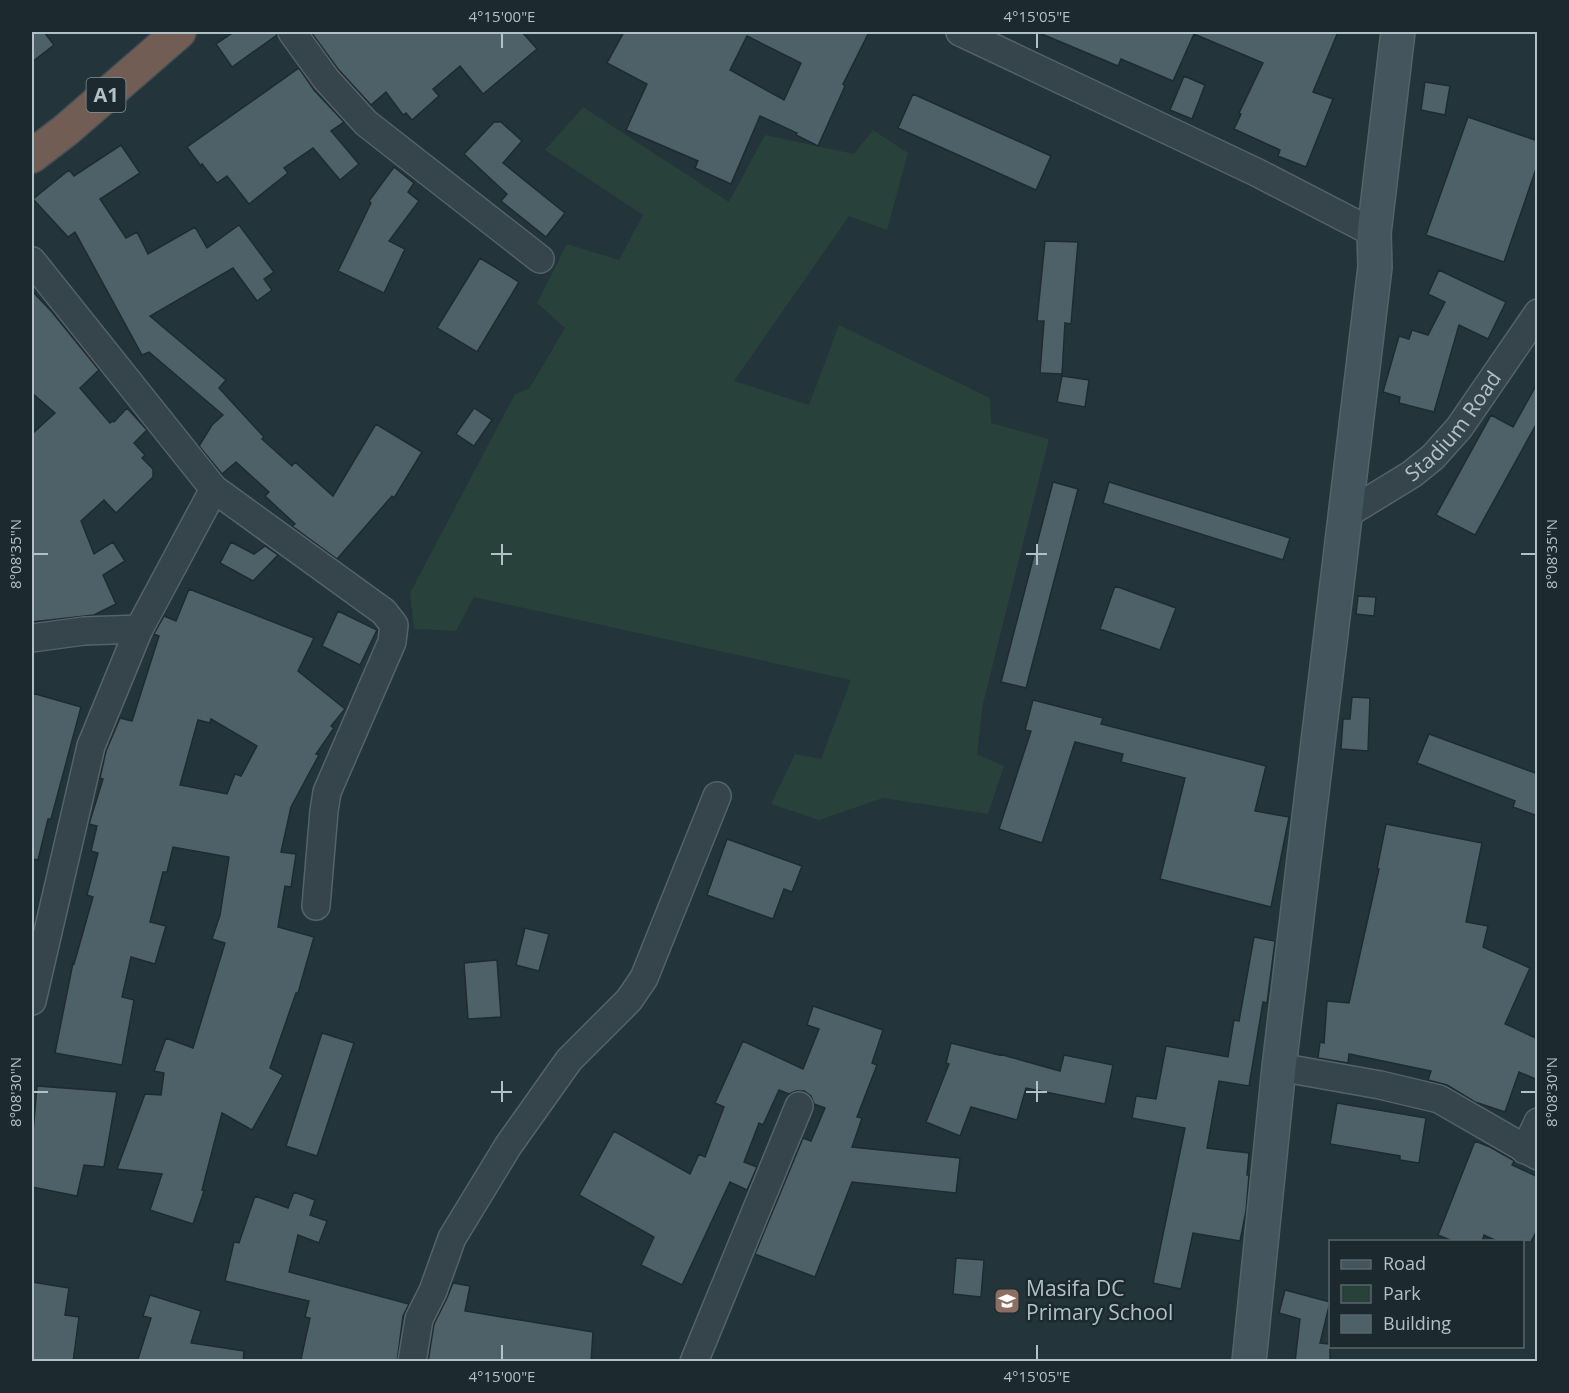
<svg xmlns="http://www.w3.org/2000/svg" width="1569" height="1393" viewBox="0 0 1569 1393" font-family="'Open Sans',sans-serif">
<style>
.green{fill:#29413b}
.building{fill:#4e6169;stroke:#1e2c32;stroke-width:1.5;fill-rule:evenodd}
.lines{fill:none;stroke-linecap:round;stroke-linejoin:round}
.street-casing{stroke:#556369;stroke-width:30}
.secondary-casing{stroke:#556369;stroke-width:36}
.highway-casing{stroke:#425056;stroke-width:36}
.street{stroke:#36454b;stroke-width:27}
.secondary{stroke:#44555e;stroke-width:33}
.highway{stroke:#715d54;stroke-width:33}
.ticks{fill:none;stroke:#b2c0c7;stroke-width:2}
.labels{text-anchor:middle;stroke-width:5;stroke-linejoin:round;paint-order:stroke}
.shield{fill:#1c2a2f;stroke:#859399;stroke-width:1.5}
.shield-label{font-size:20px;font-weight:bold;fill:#b2c0c7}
.street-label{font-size:21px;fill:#b2c0c7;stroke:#1c2a2f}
.poi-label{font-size:21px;fill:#b2c0c7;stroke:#1c2a2f;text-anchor:start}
.neatline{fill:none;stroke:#b2c0c7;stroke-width:2}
.ticks-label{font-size:15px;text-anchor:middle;fill:#b2c0c7}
</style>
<rect width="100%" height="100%" fill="#23343a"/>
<path class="green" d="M 583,107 L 729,202 L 765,135 L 854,154 L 873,130 L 908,153 L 887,230 L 849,216 L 734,381 L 809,405 L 839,325 L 990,398 L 991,423 L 1049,439 L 983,704 L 977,754 L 1004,766 L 988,814 L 883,798 L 819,820 L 771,804 L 795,754 L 821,759 L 851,680 L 474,597 L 456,631 L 414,629 L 410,593 L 515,394 L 529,389 L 565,328 L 537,303 L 567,244 L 619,260 L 643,215 L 545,150 Z"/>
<path class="building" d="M 32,32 L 44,32 L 54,45 L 32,62 Z
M 234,32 L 277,32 L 277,35 L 232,67 L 216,44 Z
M 311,32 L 522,32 L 537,49 L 483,94 L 460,66 L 433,89 L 439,96 L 412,120 L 406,113 L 403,115 L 386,92 L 371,105 L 338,69 Z
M 624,32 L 869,32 L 843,84 L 845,86 L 818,146 L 796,135 L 797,133 L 760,116 L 731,184 L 695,168 L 698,161 L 626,130 L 647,84 L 607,63 ZM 747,36 L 801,63 L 784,100 L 730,70 Z
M 1037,32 L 1338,32 L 1313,92 L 1333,99 L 1306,167 L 1278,156 L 1280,150 L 1234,129 L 1241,114 L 1239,113 L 1263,63 L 1194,34 L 1173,81 L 1121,59 L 1118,66 Z
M 299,68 L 314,90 L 344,122 L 331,131 L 359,164 L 340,180 L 313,148 L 284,168 L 288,173 L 249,204 L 227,176 L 217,183 L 202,164 L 201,166 L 187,147 Z
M 1184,76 L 1205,85 L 1192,119 L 1170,110 Z
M 1425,82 L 1450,86 L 1445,115 L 1421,110 Z
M 913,94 L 1051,156 L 1036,190 L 898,128 Z
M 1468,117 L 1538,141 L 1538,163 L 1504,262 L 1426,235 Z
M 494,122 L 501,122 L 522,141 L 503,163 L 565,213 L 546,237 L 501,201 L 507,194 L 464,154 Z
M 121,145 L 140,173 L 100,199 L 126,238 L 137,232 L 148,254 L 195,227 L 207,248 L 239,225 L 274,272 L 264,279 L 272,290 L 257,301 L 233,268 L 150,316 L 226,380 L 219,388 L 264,437 L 262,439 L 292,466 L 295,462 L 333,496 L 376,424 L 422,452 L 394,498 L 392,496 L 337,559 L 292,526 L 295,524 L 265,496 L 269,492 L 236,462 L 222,474 L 199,446 L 212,425 L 223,415 L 149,352 L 142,355 L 75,232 L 68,237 L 33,199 L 69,170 L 74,176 Z
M 394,167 L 414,183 L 408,192 L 419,201 L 389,241 L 405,249 L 384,293 L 338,271 L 371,203 L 369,201 Z
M 1045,241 L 1078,242 L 1071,324 L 1065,323 L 1062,374 L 1040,373 L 1044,321 L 1037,321 Z
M 480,258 L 519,282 L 477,352 L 437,328 Z
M 1439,270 L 1506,302 L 1488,339 L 1459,325 L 1434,412 L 1399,403 L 1400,397 L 1383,392 L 1399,336 L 1409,339 L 1412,330 L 1428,335 L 1445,302 L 1428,294 Z
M 32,291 L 52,312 L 99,370 L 80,388 L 110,423 L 113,421 L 114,422 L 127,408 L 147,430 L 134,443 L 145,455 L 142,458 L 153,469 L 153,477 L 116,513 L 104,500 L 81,521 L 94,554 L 113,542 L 125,561 L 103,575 L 116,604 L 94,615 L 32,622 L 32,434 L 55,413 L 32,393 Z
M 1062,376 L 1089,380 L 1085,407 L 1057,402 Z
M 1538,382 L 1538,421 L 1475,535 L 1436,515 L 1491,415 L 1513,427 Z
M 474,408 L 492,420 L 474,446 L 456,434 Z
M 1053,482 L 1078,489 L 1026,688 L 1001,682 Z
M 1109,482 L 1290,538 L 1283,560 L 1103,503 Z
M 231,542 L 254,554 L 265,546 L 278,555 L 253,581 L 220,563 Z
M 1115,586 L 1176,608 L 1160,650 L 1100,629 Z
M 189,589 L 314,638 L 298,671 L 345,709 L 331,726 L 334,728 L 316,754 L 319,755 L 291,807 L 281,852 L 296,854 L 291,887 L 285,886 L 278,927 L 314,937 L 298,993 L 296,993 L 270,1068 L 283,1075 L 252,1130 L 222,1113 L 202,1190 L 204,1191 L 193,1224 L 150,1210 L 162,1174 L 117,1169 L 145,1094 L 161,1095 L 164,1073 L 154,1071 L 166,1038 L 193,1048 L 225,943 L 212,939 L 220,915 L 229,857 L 173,847 L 167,872 L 163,872 L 150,922 L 166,926 L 155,964 L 131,957 L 122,997 L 134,1000 L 122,1065 L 55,1053 L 73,963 L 74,964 L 93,897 L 87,895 L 98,853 L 91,851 L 97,826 L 89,824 L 103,779 L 100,778 L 106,751 L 120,718 L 132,721 L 159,636 L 154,634 L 164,616 L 176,621 ZM 211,719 L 257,746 L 241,776 L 235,774 L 227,794 L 180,785 L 198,720 L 210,723 Z
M 1358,596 L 1376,597 L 1374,616 L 1356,614 Z
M 338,611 L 377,630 L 360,665 L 322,646 Z
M 32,693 L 81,707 L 51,819 L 48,819 L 38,860 L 32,859 Z
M 1352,697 L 1370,698 L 1368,751 L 1341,749 L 1343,719 L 1350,719 Z
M 1033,700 L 1103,718 L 1101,724 L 1266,766 L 1255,811 L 1289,817 L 1271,907 L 1160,879 L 1185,778 L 1121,762 L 1123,754 L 1075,742 L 1042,843 L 999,829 L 1031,731 L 1025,730 Z
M 1429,734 L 1538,774 L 1538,816 L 1513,807 L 1515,801 L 1417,763 Z
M 1386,824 L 1482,843 L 1466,922 L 1488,926 L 1483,947 L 1530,968 L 1505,1024 L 1538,1039 L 1538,1080 L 1519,1072 L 1505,1112 L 1475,1102 L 1447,1085 L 1428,1080 L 1431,1071 L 1349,1054 L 1348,1063 L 1318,1058 L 1320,1042 L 1324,1043 L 1327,1001 L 1349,1003 L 1379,869 L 1377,869 Z
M 727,839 L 802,866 L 792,892 L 784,889 L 773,919 L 707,895 Z
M 525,928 L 549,934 L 539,971 L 516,965 Z
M 1254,937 L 1275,941 L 1267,1003 L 1263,1002 L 1249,1086 L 1219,1081 L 1207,1148 L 1249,1153 L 1247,1175 L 1249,1175 L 1246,1211 L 1240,1241 L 1193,1233 L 1181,1289 L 1153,1283 L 1185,1128 L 1132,1118 L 1136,1096 L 1156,1099 L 1166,1046 L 1228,1057 L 1234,1020 L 1239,1021 Z
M 497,960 L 501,1017 L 468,1019 L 464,963 Z
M 813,1006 L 883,1030 L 872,1063 L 877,1065 L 857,1117 L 862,1118 L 852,1147 L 960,1158 L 956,1193 L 852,1182 L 815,1277 L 755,1254 L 803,1138 L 811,1141 L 825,1108 L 814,1104 L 811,1096 L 804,1091 L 796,1091 L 789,1094 L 779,1090 L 763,1125 L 759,1123 L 744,1162 L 757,1167 L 747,1190 L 730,1182 L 682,1285 L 641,1265 L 654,1237 L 579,1195 L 614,1131 L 690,1174 L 699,1154 L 705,1157 L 724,1107 L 715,1103 L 743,1041 L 803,1069 L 819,1029 L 807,1025 Z
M 322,1033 L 354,1043 L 317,1156 L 286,1146 Z
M 951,1043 L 999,1055 L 999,1054 L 1060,1071 L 1064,1055 L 1113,1065 L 1105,1104 L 1026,1088 L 1017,1120 L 971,1107 L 960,1136 L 926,1122 L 949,1064 L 946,1063 Z
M 37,1086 L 117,1092 L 104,1167 L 84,1165 L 77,1196 L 32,1187 L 32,1145 Z
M 1337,1103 L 1426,1118 L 1419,1163 L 1400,1160 L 1400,1156 L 1330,1144 Z
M 1475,1141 L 1490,1147 L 1513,1160 L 1514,1161 L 1512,1165 L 1538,1177 L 1538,1228 L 1531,1242 L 1499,1242 L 1484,1235 L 1482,1242 L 1455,1242 L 1438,1235 Z
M 294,1192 L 315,1200 L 310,1215 L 327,1221 L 319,1243 L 298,1235 L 289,1272 L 409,1304 L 403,1316 L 397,1362 L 311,1362 L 301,1359 L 310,1318 L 305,1317 L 309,1301 L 225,1281 L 234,1242 L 239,1243 L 255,1196 L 288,1208 Z
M 956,1258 L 984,1260 L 981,1297 L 953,1294 Z
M 32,1282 L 69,1288 L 65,1315 L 79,1317 L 73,1362 L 32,1362 Z
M 453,1283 L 470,1286 L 465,1311 L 593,1332 L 591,1362 L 428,1362 L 434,1324 L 447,1298 Z
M 1285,1290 L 1330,1302 L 1320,1343 L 1330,1344 L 1330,1362 L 1295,1362 L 1300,1319 L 1279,1313 Z
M 150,1295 L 201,1311 L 191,1343 L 244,1351 L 243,1362 L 137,1362 L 151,1318 L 143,1316 Z"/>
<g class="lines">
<g class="street-casing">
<g id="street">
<path d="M 292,32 L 326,79 L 366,123 L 540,259"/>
<path d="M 960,32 L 1256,172 L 1374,233"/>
<path d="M 32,261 L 214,489 L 384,612 L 394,625 L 392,642 L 327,792 L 324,811 L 316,906"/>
<path id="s1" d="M 1345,515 L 1412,474 L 1433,457 L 1459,428 L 1538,313"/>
<path d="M 32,638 L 84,631 L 139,629"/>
<path d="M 32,1001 L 91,746 L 139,629 L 214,489"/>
<path d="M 1279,1067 L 1380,1085 L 1439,1099 L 1538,1156"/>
<path d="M 1525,1150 L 1538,1122"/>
<path d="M 412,1362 L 419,1319 L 433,1291 L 452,1238 L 508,1146 L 569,1060 L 629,1000 L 644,978 L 717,796"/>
<path d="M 694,1362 L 799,1106"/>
</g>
</g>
<g class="secondary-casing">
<path id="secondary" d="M 1249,1362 L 1279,1067 L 1375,267 L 1374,233 L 1398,32"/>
</g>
<g class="highway-casing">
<path id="highway" d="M 32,156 L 66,130 L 179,32"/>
</g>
<use href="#street" class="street"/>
<use href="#secondary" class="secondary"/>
<use href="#highway" class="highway"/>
</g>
<path class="ticks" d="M 502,33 L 502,48M 1037,33 L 1037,48M 502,544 L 502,565M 1037,544 L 1037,565M 33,554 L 48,554M 491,554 L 512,554M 1026,554 L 1047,554M 1521,554 L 1536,554M 502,1081 L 502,1102M 1037,1081 L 1037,1102M 33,1092 L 48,1092M 491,1092 L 512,1092M 1026,1092 L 1047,1092M 1521,1092 L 1536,1092M 502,1345 L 502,1360M 1037,1345 L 1037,1360"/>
<defs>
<g id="school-square" transform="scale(1.35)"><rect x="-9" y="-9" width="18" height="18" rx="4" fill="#8d6e63" stroke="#1c2a2f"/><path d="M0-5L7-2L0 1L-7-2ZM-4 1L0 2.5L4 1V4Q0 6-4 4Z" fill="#fff"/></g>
</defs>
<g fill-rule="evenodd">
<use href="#school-square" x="1007" y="1301"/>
</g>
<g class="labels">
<rect class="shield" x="86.5" y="78" width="39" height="34" rx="4.5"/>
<g class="shield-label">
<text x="106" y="102">A1</text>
</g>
<g class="street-label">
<text dy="7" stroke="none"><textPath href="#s1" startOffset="142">Stadium Road</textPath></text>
</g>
<g class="poi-label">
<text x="1026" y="1296">Masifa DC<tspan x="1026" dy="24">Primary School</tspan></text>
</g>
</g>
<rect width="1569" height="1393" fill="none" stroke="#1c2a2f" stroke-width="66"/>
<rect x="1329" y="1240" width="195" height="108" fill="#1c2a2f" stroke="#58666c" stroke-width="1.5"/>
<rect x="1341" y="1260" width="30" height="9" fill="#44555e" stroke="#58666c" stroke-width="1.5"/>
<text x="1383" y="1270" font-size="18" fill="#b2c0c7">Road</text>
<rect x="1341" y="1285" width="30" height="18" fill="#29413b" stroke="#58666c" stroke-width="1.5"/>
<text x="1383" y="1300" font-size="18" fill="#b2c0c7">Park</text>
<rect x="1341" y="1315" width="30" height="18" fill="#4e6169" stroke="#58666c" stroke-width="1.5"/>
<text x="1383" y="1330" font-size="18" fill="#b2c0c7">Building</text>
<rect x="33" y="33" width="1503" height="1327" class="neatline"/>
<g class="ticks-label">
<text x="502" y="22">4°15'00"E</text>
<text x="1037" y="22">4°15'05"E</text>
<text transform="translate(16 554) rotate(-90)" y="5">8°08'35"N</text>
<text transform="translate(1552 554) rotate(-90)" y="5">8°08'35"N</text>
<text transform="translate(16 1092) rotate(-90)" y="5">8°08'30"N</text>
<text transform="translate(1552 1092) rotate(-90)" y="5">8°08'30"N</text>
<text x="502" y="1382">4°15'00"E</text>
<text x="1037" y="1382">4°15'05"E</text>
</g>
</svg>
